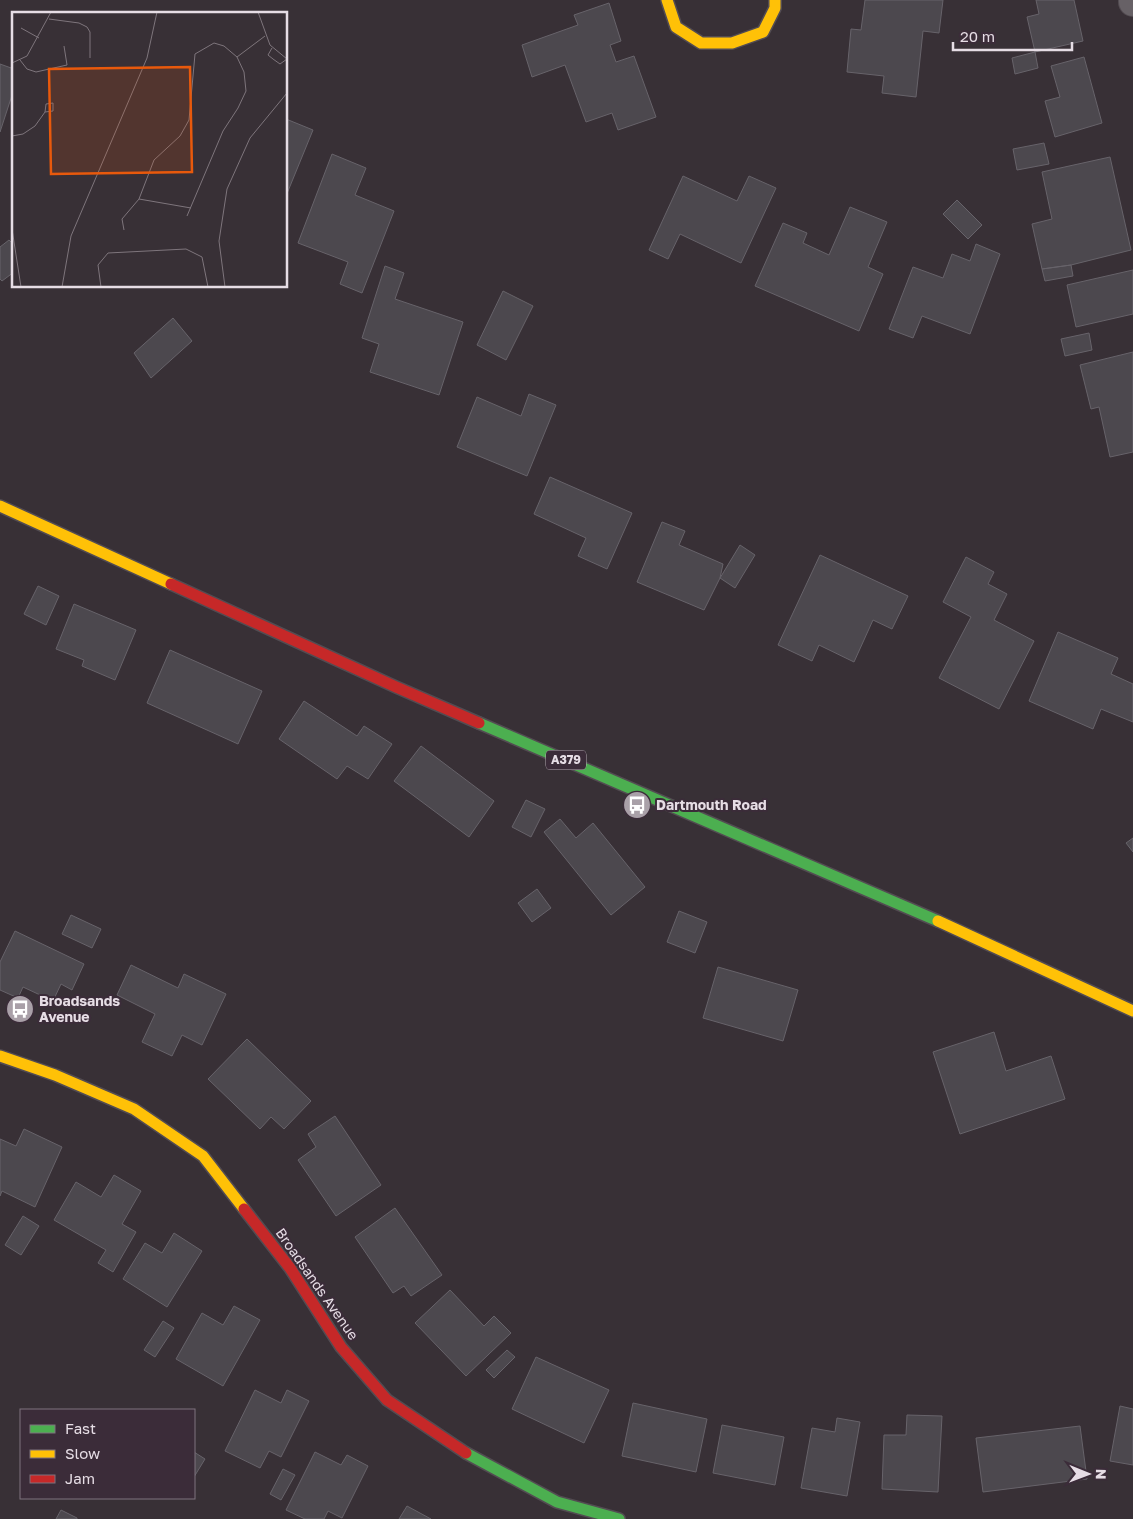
<svg xmlns="http://www.w3.org/2000/svg" width="1133" height="1519" viewBox="0 0 1133 1519" font-family="'Golos Text',sans-serif">
<style>
.building{fill:#4c484e;stroke:#67636a}
.lines{fill:none;stroke-linecap:round;stroke-linejoin:round}
.street-casing{stroke:#534c52;stroke-width:30}
.fast-casing{stroke:#534c52;stroke-width:14}
.slow-casing{stroke:#534c52;stroke-width:14}
.jam-casing{stroke:#534c52;stroke-width:14}
.street{stroke:#676166;stroke-width:28}
.fast{stroke:#4caf50;stroke-width:11}
.slow{stroke:#ffc107;stroke-width:11}
.jam{stroke:#c62828;stroke-width:11}
.labels{text-anchor:middle;stroke-width:4;stroke-linejoin:round;paint-order:stroke}
.shield{fill:#3b2c39;stroke:#b3a8b1;stroke-width:1}
.shield-label{font-size:12px;font-weight:bold;fill:#e6dde5}
.poi-label{font-size:14px;font-weight:bold;fill:#e6dde5;stroke:#3b2c39;text-anchor:start}
.street-label{font-size:14px;fill:#e6dde5;stroke:#3b2c39}
.inset-road{fill:none;stroke:#7e757c;stroke-width:1}
.view{fill:#e8590c;fill-opacity:0.15;stroke:#e8590c;stroke-width:2.5}
.inset-edge{fill:none;stroke:#e6dde5;stroke-width:2.5}
</style>
<rect width="100%" height="100%" fill="#383036"/>
<path class="building" d="M 865,0 L 943,0 L 939,33 L 923,31 L 916,97 L 882,93 L 884,76 L 847,72 L 851,29 L 861,30 Z
M 1036,0 L 1074,0 L 1083,41 L 1035,52 L 1027,17 L 1039,14 Z
M 609,3 L 621,41 L 610,45 L 616,62 L 634,56 L 656,117 L 618,130 L 612,113 L 586,122 L 565,65 L 532,77 L 522,45 L 578,25 L 574,15 Z
M 1035,52 L 1038,68 L 1015,74 L 1012,58 Z
M 1084,57 L 1102,123 L 1055,137 L 1045,101 L 1060,97 L 1051,66 Z
M 0,64 L 14,69 L 14,89 L 0,132 Z
M 286,119 L 313,130 L 286,196 Z
M 1044,143 L 1049,164 L 1017,170 L 1013,149 Z
M 332,154 L 366,168 L 355,195 L 394,211 L 362,293 L 340,284 L 348,262 L 298,243 Z
M 1110,157 L 1131,250 L 1071,265 L 1042,269 L 1032,224 L 1052,219 L 1042,172 Z
M 683,176 L 737,201 L 749,176 L 776,188 L 741,263 L 680,234 L 668,259 L 649,250 Z
M 957,200 L 982,225 L 968,239 L 943,214 Z
M 850,207 L 887,222 L 868,267 L 883,274 L 859,331 L 755,286 L 783,223 L 807,233 L 803,243 L 829,255 Z
M 9,240 L 14,245 L 14,272 L 2,281 L 0,279 L 0,247 Z
M 976,244 L 1000,254 L 970,334 L 922,316 L 913,338 L 889,329 L 913,267 L 943,278 L 952,254 L 970,261 Z
M 1071,265 L 1073,276 L 1045,281 L 1042,269 Z
M 385,266 L 404,273 L 395,299 L 463,322 L 439,395 L 370,372 L 379,344 L 362,338 Z
M 1133,270 L 1133,314 L 1076,327 L 1067,285 Z
M 503,291 L 533,306 L 506,360 L 477,345 Z
M 173,318 L 192,341 L 151,378 L 134,353 Z
M 1089,333 L 1092,350 L 1065,356 L 1061,339 Z
M 1133,352 L 1133,452 L 1110,457 L 1099,407 L 1091,409 L 1080,365 Z
M 529,394 L 556,405 L 527,476 L 457,447 L 477,397 L 521,416 Z
M 550,477 L 632,513 L 607,569 L 578,556 L 586,538 L 534,514 Z
M 662,522 L 685,531 L 679,545 L 723,564 L 720,578 L 704,610 L 637,582 Z
M 740,545 L 755,555 L 735,588 L 720,578 Z
M 820,555 L 908,596 L 892,629 L 873,620 L 854,662 L 819,645 L 812,661 L 778,645 Z
M 966,557 L 994,572 L 988,584 L 1007,594 L 994,620 L 1034,641 L 999,709 L 939,678 L 971,617 L 943,602 Z
M 38,586 L 59,596 L 46,625 L 24,614 Z
M 74,604 L 136,630 L 115,680 L 82,666 L 84,660 L 56,649 Z
M 1058,632 L 1118,658 L 1111,674 L 1133,684 L 1133,722 L 1101,709 L 1093,729 L 1029,701 Z
M 170,650 L 262,691 L 238,744 L 147,703 Z
M 304,701 L 357,736 L 364,726 L 392,744 L 368,779 L 347,766 L 337,779 L 279,739 Z
M 421,746 L 494,801 L 469,837 L 394,781 Z
M 526,800 L 545,809 L 531,837 L 512,827 Z
M 560,819 L 576,838 L 593,823 L 645,887 L 611,915 L 544,832 Z
M 1133,838 L 1133,852 L 1126,843 Z
M 537,889 L 551,908 L 532,922 L 518,903 Z
M 679,911 L 707,922 L 695,953 L 667,942 Z
M 71,915 L 101,929 L 92,948 L 62,934 Z
M 15,931 L 84,964 L 72,990 L 61,984 L 53,1001 L 23,987 L 18,998 L 0,990 L 0,962 Z
M 131,965 L 178,988 L 184,974 L 226,994 L 202,1045 L 182,1035 L 172,1056 L 142,1042 L 155,1014 L 117,995 Z
M 718,967 L 798,990 L 783,1041 L 703,1018 Z
M 994,1032 L 1006,1071 L 1051,1056 L 1065,1099 L 960,1134 L 933,1052 Z
M 247,1039 L 311,1101 L 284,1129 L 271,1117 L 260,1129 L 208,1079 Z
M 335,1116 L 381,1185 L 336,1216 L 298,1160 L 316,1147 L 308,1134 Z
M 24,1129 L 62,1147 L 35,1207 L 2,1191 L 0,1196 L 0,1139 L 16,1146 Z
M 114,1175 L 141,1191 L 122,1224 L 136,1232 L 113,1272 L 98,1263 L 106,1250 L 54,1220 L 76,1182 L 101,1197 Z
M 395,1208 L 442,1275 L 411,1296 L 404,1286 L 393,1293 L 355,1237 Z
M 23,1216 L 39,1226 L 21,1255 L 5,1245 Z
M 174,1233 L 202,1251 L 167,1307 L 123,1279 L 145,1243 L 162,1253 Z
M 450,1290 L 484,1326 L 494,1316 L 511,1333 L 466,1376 L 415,1323 Z
M 234,1306 L 260,1320 L 223,1386 L 176,1359 L 202,1313 L 223,1325 Z
M 163,1321 L 174,1328 L 155,1357 L 144,1350 Z
M 507,1350 L 515,1357 L 494,1378 L 486,1370 Z
M 536,1357 L 609,1390 L 584,1443 L 512,1409 Z
M 255,1390 L 281,1403 L 287,1390 L 309,1401 L 281,1457 L 269,1451 L 260,1468 L 225,1451 Z
M 633,1403 L 707,1419 L 696,1472 L 622,1456 Z
M 1120,1406 L 1133,1409 L 1133,1465 L 1110,1461 Z
M 907,1415 L 942,1416 L 938,1492 L 882,1489 L 884,1435 L 906,1435 Z
M 837,1418 L 860,1422 L 847,1496 L 801,1488 L 812,1428 L 835,1432 Z
M 722,1425 L 784,1437 L 775,1485 L 713,1473 Z
M 1080,1426 L 1087,1479 L 983,1492 L 976,1438 Z
M 194,1452 L 205,1459 L 194,1477 Z
M 315,1452 L 341,1465 L 347,1455 L 368,1466 L 342,1518 L 328,1511 L 324,1519 L 305,1519 L 286,1510 Z
M 283,1469 L 295,1475 L 281,1500 L 270,1494 Z
M 407,1506 L 431,1519 L 399,1519 Z
M 61,1510 L 77,1518 L 77,1519 L 56,1519 Z"/>
<g class="lines">
<g class="street-casing">
<path id="street" d="M 1133,0 L 1133,2"/>
</g>
<g class="fast-casing">
<path id="fast" d="M 479,723 L 938,921
M 466,1453 L 557,1502 L 619,1519"/>
</g>
<g class="slow-casing">
<path id="slow" d="M 667,0 L 676,27 L 701,43 L 732,43 L 763,32 L 775,8 L 775,0
M 0,506 L 171,584
M 938,921 L 1133,1011
M 0,1056 L 55,1075 L 134,1109 L 203,1156 L 244,1209"/>
</g>
<g class="jam-casing">
<path id="jam" d="M 171,584 L 396,687 L 479,723
M 244,1209 L 290,1268 L 341,1347 L 387,1400 L 466,1453"/>
</g>
<use href="#street" class="street"/>
<use href="#fast" class="fast"/>
<use href="#slow" class="slow"/>
<use href="#jam" class="jam"/>
</g>
<defs>
<g id="bus-disc" transform="scale(1.4375)"><circle r="9.5" fill="#a9a0a8" stroke="#3b2c39"/><path d="M-5-6H5V4H4V6H2V4H-2V6H-4V4H-5ZM-3.5-4V0h7V-4ZM-3.5 1.2v1.5H-2V1.2ZM2 1.2v1.5H3.5V1.2Z" fill="#fff"/></g>
</defs>
<g fill-rule="evenodd">
<use href="#bus-disc" x="637" y="805"/>
<use href="#bus-disc" x="20" y="1009"/>
</g>
<g class="labels">
<rect class="shield" x="546" y="750.5" width="40" height="19" rx="4"/>
<g class="shield-label">
<text x="566" y="764">A379</text>
</g>
<g class="poi-label">
<text x="656" y="810">Dartmouth Road</text>
<text x="39" y="1006">Broadsands<tspan x="39" dy="16">Avenue</tspan></text>
</g>
<g class="street-label">
<text transform="translate(317 1284) rotate(55)" y="5">Broadsands Avenue</text>
</g>
</g>
<g transform="translate(12 12)">
<rect width="275" height="275" fill="#383036"/>
<path class="inset-road" d="M 246,0 L 258,33 L 275,47M 37,7 L 67,11 L 75,15 L 78,20 L 78,46M 9,16 L 27,26M 260,36 L 256,43 L 261,47 L 268,52 L 275,47M 225,45 L 253,24M 8,48 L 15,57 L 24,60 L 55,53 L 52,34M 0,51 L 15,44 L 39,0M 0,124 L 11,122 L 23,114 L 33,100 L 34,92 L 41,91 L 41,99 L 33,100M 127,187 L 179,196M 0,217 L 9,275M 112,218 L 110,207 L 127,187 L 142,148 L 168,124 L 177,108 L 183,42 L 202,31 L 212,34 L 225,45 L 232,60 L 234,79 L 226,96 L 211,119 L 175,204M 50,275 L 59,224 L 135,46 L 145,0M 89,275 L 86,253 L 96,241 L 174,237 L 190,245 L 196,275M 119,275 L 139,275M 213,275 L 207,229 L 215,177 L 238,126 L 275,81"/>
<path class="view" d="M 178,55 L 180,160 L 39,162 L 37,57 Z"/>
<rect width="275" height="275" class="inset-edge"/>
</g>
<rect x="20" y="1409" width="175" height="90" fill="#3b2c39" stroke="#7f737e"/>
<rect x="30" y="1425" width="25" height="8" fill="#4caf50" stroke="#7f737e"/>
<text x="65" y="1434" font-size="15" fill="#e6dde5">Fast</text>
<rect x="30" y="1450" width="25" height="8" fill="#ffc107" stroke="#7f737e"/>
<text x="65" y="1459" font-size="15" fill="#e6dde5">Slow</text>
<rect x="30" y="1475" width="25" height="8" fill="#c62828" stroke="#7f737e"/>
<text x="65" y="1484" font-size="15" fill="#e6dde5">Jam</text>
<g transform="translate(1088 1474) rotate(91)" stroke="#3b2c39" stroke-width="4" paint-order="stroke">
<path d="M0-4L9 19L0 12L-9 19Z" fill="#e6dde5"/>
<text y="-8" font-size="14" font-weight="bold" text-anchor="middle" fill="#e6dde5">N</text>
</g>
<path d="M953 42v8h119v-8" fill="none" stroke="#e6dde5" stroke-width="2.5"/>
<text x="960" y="42" font-size="15" fill="#e6dde5" stroke="#3b2c39" stroke-width="4" paint-order="stroke">20 m</text>
</svg>
